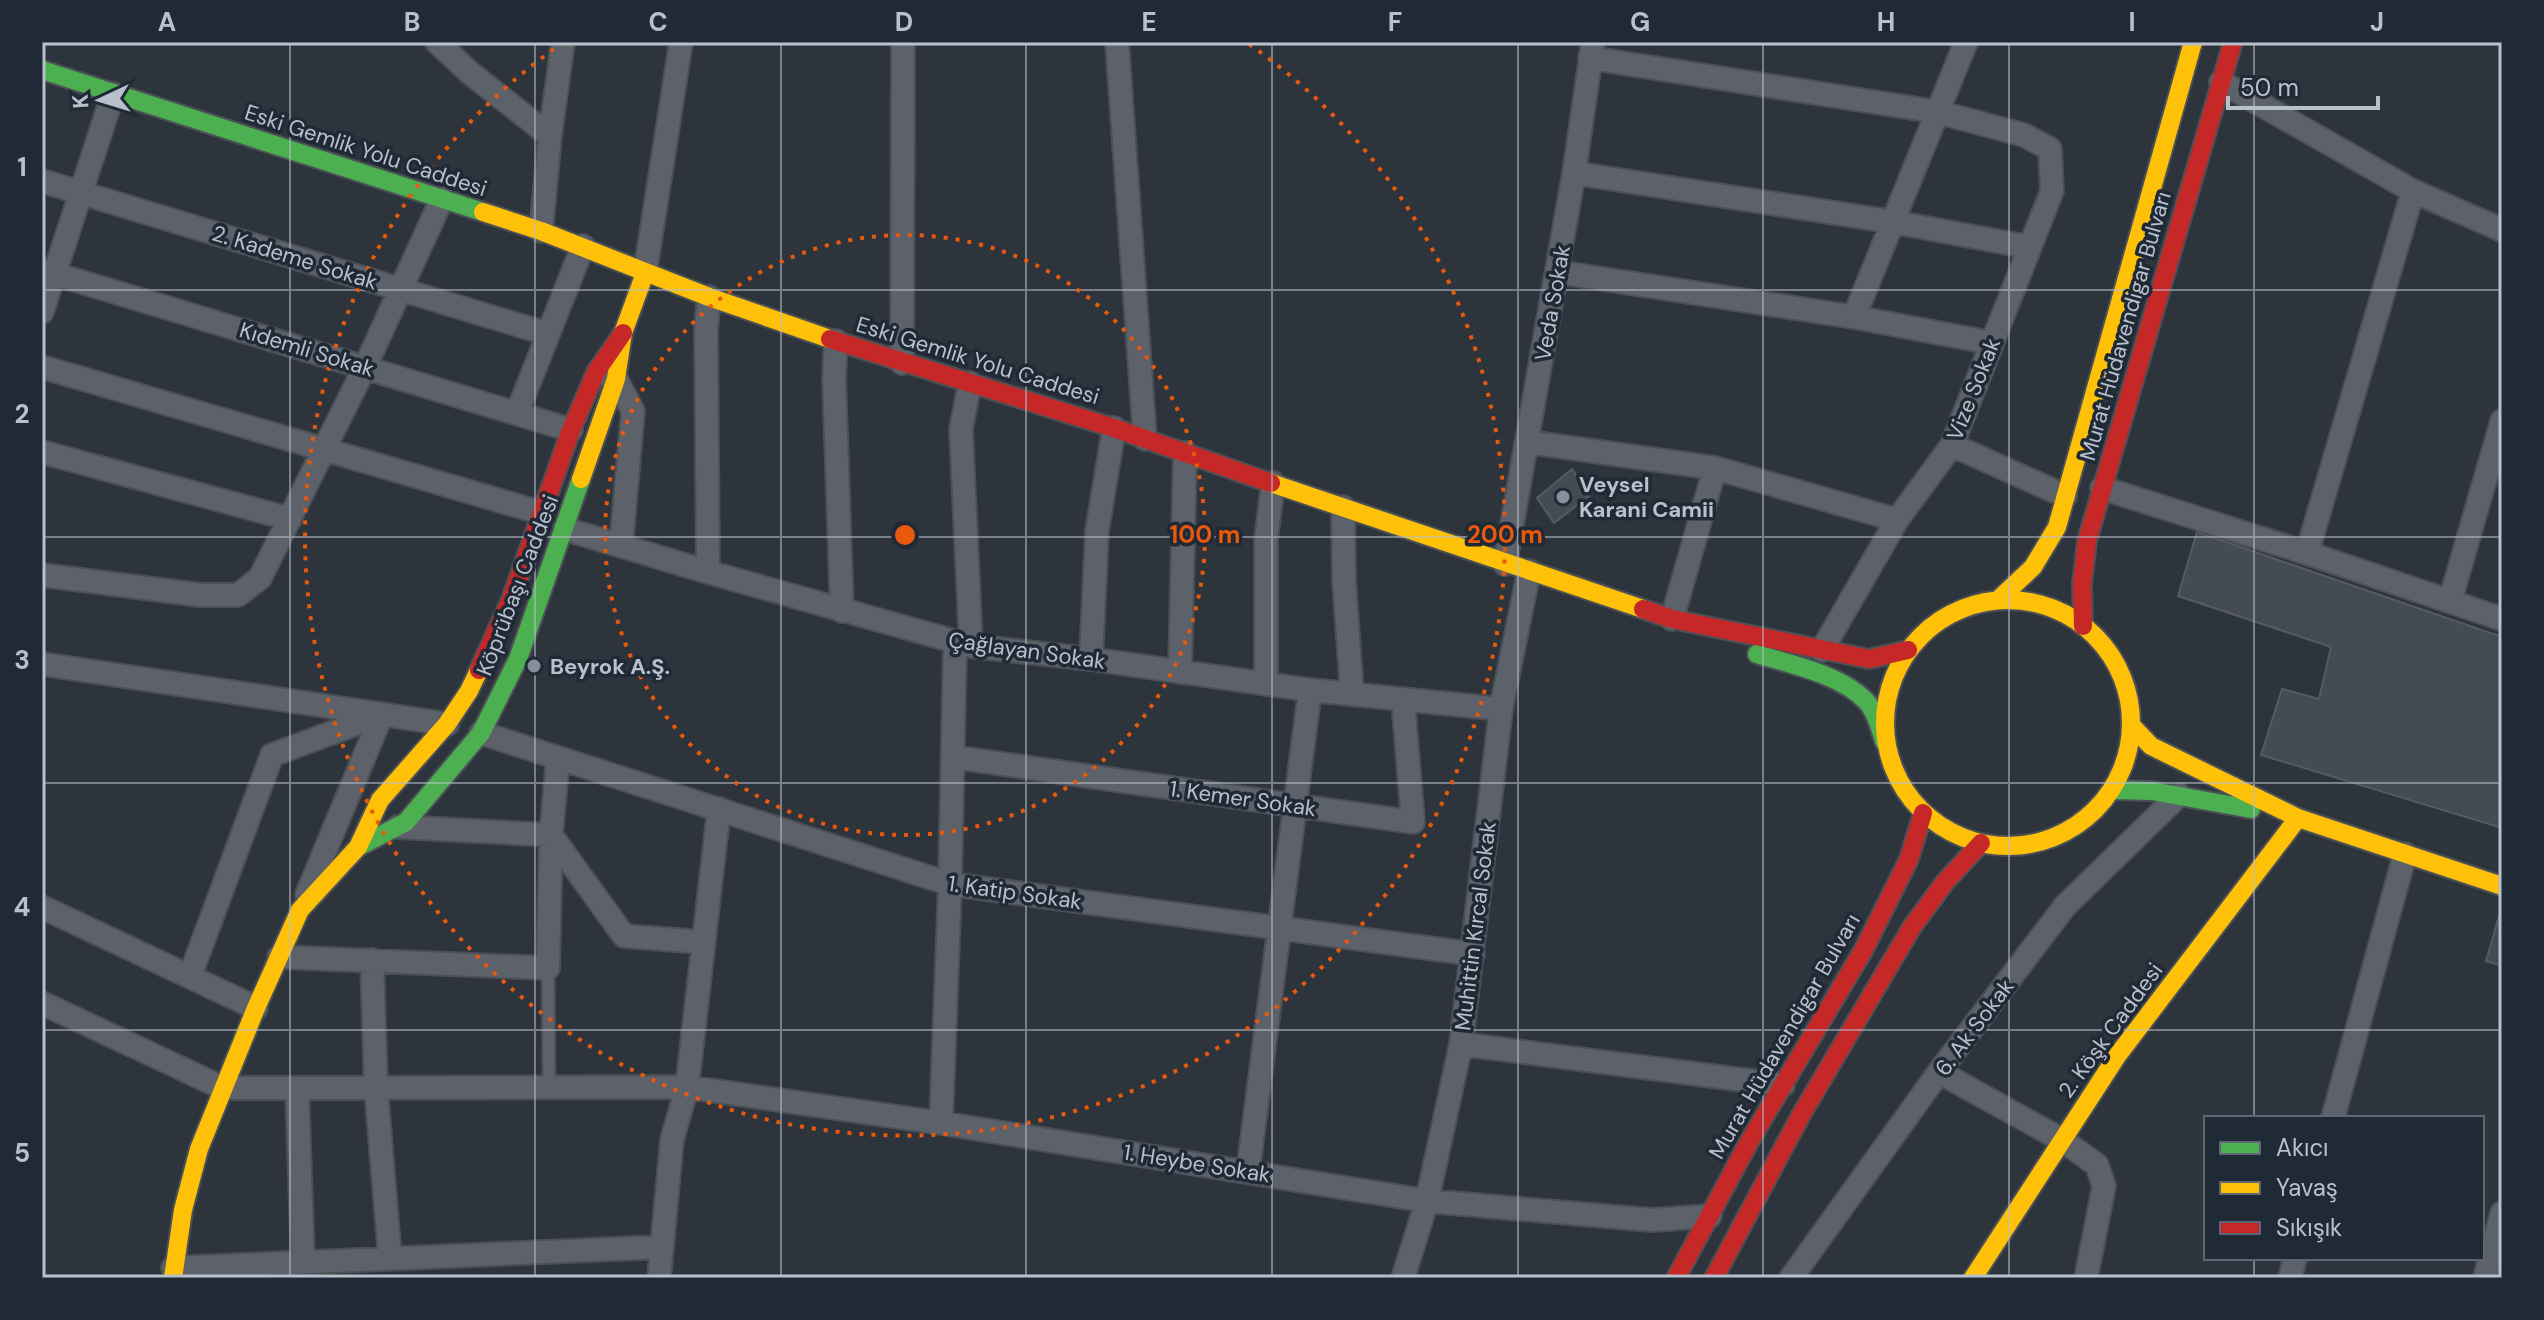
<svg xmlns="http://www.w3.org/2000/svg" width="2544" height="1320" viewBox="0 0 2544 1320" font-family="'DM Sans',sans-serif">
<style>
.building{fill:#454b52;stroke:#555b63;stroke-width:2}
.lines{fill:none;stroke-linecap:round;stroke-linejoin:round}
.lane-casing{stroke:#4b5056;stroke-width:15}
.street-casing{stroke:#4b5056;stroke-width:26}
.fast-casing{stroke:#4b5056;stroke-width:22}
.slow-casing{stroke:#4b5056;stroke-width:22}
.jam-casing{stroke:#4b5056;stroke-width:22}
.lane{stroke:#5d626a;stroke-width:11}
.street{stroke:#5d626a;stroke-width:22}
.fast{stroke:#4caf50;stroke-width:18}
.slow{stroke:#ffc107;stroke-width:18}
.jam{stroke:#c62828;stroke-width:18}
.grid{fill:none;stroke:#b8c0cc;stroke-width:2;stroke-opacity:0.55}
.ring{fill:none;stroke:#e8590c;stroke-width:4;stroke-dasharray:4 8}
.poi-dot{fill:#878f9a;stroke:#202a37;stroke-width:3}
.labels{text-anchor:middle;stroke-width:7;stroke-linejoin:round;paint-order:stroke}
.street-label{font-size:22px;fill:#b8c0cc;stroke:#202a37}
.poi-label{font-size:22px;font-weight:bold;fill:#b8c0cc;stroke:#202a37;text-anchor:start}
.centre{fill:#e8590c;stroke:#202a37;stroke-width:4}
.ring-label{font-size:24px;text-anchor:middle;font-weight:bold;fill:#e8590c;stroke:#202a37;stroke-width:7;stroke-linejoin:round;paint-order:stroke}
.neatline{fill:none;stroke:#b8c0cc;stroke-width:3}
.grid-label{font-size:26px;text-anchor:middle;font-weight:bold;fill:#b8c0cc}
</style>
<rect width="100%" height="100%" fill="#2d343c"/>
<path class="building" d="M 1572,469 L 1589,496 L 1554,523 L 1537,498 Z
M 2197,532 L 2502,637 L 2502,828 L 2261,755 L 2282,689 L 2319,699 L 2331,647 L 2178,596 Z
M 2499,916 L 2502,917 L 2502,966 L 2486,961 Z"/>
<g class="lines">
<g class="lane-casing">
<path id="lane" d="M 548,968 L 549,1088"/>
</g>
<g class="street-casing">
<path id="street" d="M 437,42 L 469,72 L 550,136
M 1117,42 L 1145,439
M 1590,58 L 1938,112 L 2024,135 L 2050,149 L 2052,191 L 1952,445 L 1897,520 L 1822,650
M 2221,82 L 2413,191 L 2502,230
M 1574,173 L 1894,222 L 2029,247
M 42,181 L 548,334
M 541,231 L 550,136 L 563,42
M 42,270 L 571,430
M 1557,272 L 1854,317 L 1992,343
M 645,273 L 681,42
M 42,312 L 113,94
M 1854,317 L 1966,42
M 836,341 L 834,378 L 842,611
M 902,363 L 903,42
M 42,367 L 542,513
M 610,377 L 616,379 L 633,411 L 621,546
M 970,383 L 961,429 L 971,646
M 517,413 L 583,246
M 1528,442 L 1715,468 L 1897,520
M 1952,445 L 2065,496
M 42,452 L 290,519
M 2102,488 L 2307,553 L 2502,619
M 1343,507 L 1344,580 L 1352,694
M 565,529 L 708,572 L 971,646 L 1091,659 L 1310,690 L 1501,709
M 2307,553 L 2413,191
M 1505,564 L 1574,173 L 1593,42
M 708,572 L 706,330 L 709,297
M 42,575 L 200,595 L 238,595 L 260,578 L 365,367 L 442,199
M 2450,601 L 2502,421
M 1672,619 L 1715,468
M 1091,659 L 1097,531 L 1114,428
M 42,664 L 447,724
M 1180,672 L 1185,453
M 1266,684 L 1266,540 L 1273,483
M 481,733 L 950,884 L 1473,954
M 953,757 L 1413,822 L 1403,700
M 558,758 L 551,835 L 624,936 L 702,942
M 307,894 L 382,714
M 42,907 L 256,1008
M 279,957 L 548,968 L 551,835 L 398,827
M 372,960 L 376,1089 L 390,1258
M 190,976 L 272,755 L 380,715
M 42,1003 L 223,1088 L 687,1087 L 941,1123 L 1427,1201 L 1652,1220 L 1710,1216
M 1461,1044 L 1783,1085
M 1939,1072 L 2062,1140 L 2097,1165 L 2104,1186 L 2086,1278
M 297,1090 L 303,1262
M 2333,1118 L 2405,854
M 941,1123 L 950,884 L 955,643
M 1248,1171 L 1310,690
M 173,1268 L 661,1247
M 659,1278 L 672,1140 L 687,1087 L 719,809
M 1403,1278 L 1427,1201 L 1461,1044 L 1501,709 L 1529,571
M 1791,1278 L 1939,1072 L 2065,906 L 2179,795
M 2290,1278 L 2295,1258
M 2485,1278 L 2502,1213"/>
</g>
<g class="fast-casing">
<path id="fast" d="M 42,70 L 483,212
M 1757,654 C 1792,665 1840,674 1866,701 C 1876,712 1880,728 1884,741
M 2111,790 L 2152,791 L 2251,809
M 358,847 L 406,822 L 481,733 L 518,659 L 581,479"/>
</g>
<g class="slow-casing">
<path id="slow" d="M 483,212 L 541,231 L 709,297 L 830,339
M 581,479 L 616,379 L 623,333 L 645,273
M 1271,483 L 1643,609
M 1999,599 L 2033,567 L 2057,527 L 2193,42
M1885 723a123 123 0 1 1 246 0a123 123 0 1 1-246 0Z
M 2131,725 L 2151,746 L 2298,818 L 2502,886
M 173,1278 L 183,1210 L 199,1149 L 256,1008 L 300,910 L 358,847 L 380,800 L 447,724 L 469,691 L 479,670
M 1973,1278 L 2117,1056 L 2298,818"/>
</g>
<g class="jam-casing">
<path id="jam" d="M 830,339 L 1114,428 L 1271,483
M 1643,609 L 1672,619 L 1869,659 L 1908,650
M 2083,626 L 2082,584 L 2087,541 L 2233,42
M 479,670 L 512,597 L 571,430 L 596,372 L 623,333
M 1676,1278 L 1749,1142 L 1863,951 L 1909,859 L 1923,813
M 1714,1278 L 1801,1115 L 1912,927 L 1945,882 L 1981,843"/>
</g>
<use href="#lane" class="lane"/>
<use href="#street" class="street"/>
<use href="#fast" class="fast"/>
<use href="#slow" class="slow"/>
<use href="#jam" class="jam"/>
</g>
<path class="grid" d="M 290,42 L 290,1278M 535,42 L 535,1278M 781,42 L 781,1278M 1026,42 L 1026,1278M 1272,42 L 1272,1278M 1518,42 L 1518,1278M 1763,42 L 1763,1278M 2009,42 L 2009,1278M 2254,42 L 2254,1118M 42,290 L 2502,290M 42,537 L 2502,537M 42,783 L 2502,783M 42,1030 L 2502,1030M 2254,1258 L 2254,1278"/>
<g class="ring">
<circle cx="905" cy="535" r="300"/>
<path d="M1249 44A600 600 0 1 1 561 44"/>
</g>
<g class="poi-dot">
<circle cx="1563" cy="497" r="8"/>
<circle cx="534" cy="666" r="8"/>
</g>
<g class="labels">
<g class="street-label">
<text transform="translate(366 150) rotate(18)" y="8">Eski Gemlik Yolu Caddesi</text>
<text transform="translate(295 257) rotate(17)" y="8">2. Kademe Sokak</text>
<text transform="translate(1552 303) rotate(-80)" y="8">Veda Sokak</text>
<text transform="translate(2125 326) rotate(-74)" y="8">Murat Hüdavendigar Bulvarı</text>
<text transform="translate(307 349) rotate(17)" y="8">Kıdemli Sokak</text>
<text transform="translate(978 360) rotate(17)" y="8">Eski Gemlik Yolu Caddesi</text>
<text transform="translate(1973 389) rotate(-68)" y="8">Vize Sokak</text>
<text transform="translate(517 585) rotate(-69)" y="8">Köprübaşı Caddesi</text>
<text transform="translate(1027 650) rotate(8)" y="8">Çağlayan Sokak</text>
<text transform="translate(1243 798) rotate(8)" y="8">1. Kemer Sokak</text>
<text transform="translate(1015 892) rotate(8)" y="8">1. Katip Sokak</text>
<text transform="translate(1475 926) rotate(-83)" y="8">Muhittin Kırcal Sokak</text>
<text transform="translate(1974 1027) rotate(-53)" y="8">6. Ak Sokak</text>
<text transform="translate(2110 1030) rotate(-54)" y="8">2. Köşk Caddesi</text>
<text transform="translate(1784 1036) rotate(-60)" y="8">Murat Hüdavendigar Bulvarı</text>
<text transform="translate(1197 1163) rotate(9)" y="8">1. Heybe Sokak</text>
</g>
<g class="poi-label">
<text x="1579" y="492">Veysel<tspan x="1579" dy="25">Karani Camii</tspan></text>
<text x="550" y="674">Beyrok A.Ş.</text>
</g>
</g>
<circle cx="905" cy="535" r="12" class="centre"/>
<g class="ring-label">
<text x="1205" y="543">100 m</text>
<text x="1505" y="543">200 m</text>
</g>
<rect width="2544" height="1320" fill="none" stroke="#202a37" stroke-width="88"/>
<rect x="2204" y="1116" width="280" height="144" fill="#202a37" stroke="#5d6673" stroke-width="2"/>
<rect x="2220" y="1142" width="40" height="12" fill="#4caf50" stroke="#5d6673" stroke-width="2"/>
<text x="2276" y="1156" font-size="24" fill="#b8c0cc">Akıcı</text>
<rect x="2220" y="1182" width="40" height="12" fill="#ffc107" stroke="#5d6673" stroke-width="2"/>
<text x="2276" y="1196" font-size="24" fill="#b8c0cc">Yavaş</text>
<rect x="2220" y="1222" width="40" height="12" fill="#c62828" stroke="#5d6673" stroke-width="2"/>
<text x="2276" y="1236" font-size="24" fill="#b8c0cc">Sıkışık</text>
<g transform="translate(100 100) rotate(266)" stroke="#202a37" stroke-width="6" paint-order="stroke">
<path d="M0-6L14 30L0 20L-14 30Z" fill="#b8c0cc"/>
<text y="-12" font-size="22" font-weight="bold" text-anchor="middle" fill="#b8c0cc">K</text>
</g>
<path d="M2228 96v12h150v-12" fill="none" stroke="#b8c0cc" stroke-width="4"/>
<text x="2240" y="96" font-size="24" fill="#b8c0cc" stroke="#202a37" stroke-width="6" paint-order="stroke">50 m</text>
<rect x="44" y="44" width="2456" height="1232" class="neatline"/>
<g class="grid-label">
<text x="167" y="31">A</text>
<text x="412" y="31">B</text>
<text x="658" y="31">C</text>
<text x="904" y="31">D</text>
<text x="1149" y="31">E</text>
<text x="1395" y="31">F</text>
<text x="1640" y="31">G</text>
<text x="1886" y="31">H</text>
<text x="2132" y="31">I</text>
<text x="2377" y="31">J</text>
<text x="22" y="176">1</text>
<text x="22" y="423">2</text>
<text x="22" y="669">3</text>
<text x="22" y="916">4</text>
<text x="22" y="1162">5</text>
</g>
</svg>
